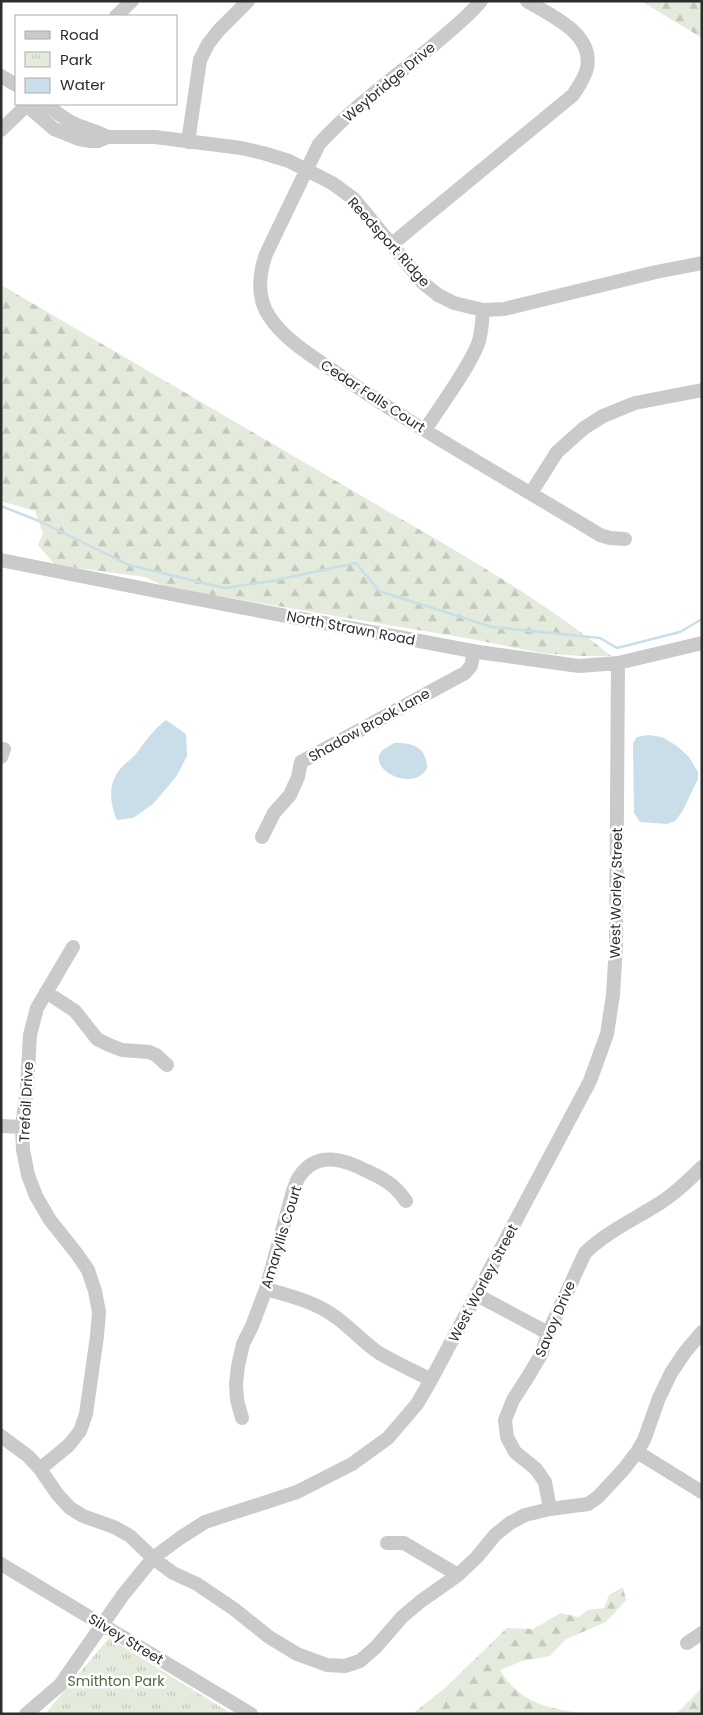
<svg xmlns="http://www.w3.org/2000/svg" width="703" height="1715" viewBox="0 0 703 1715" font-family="Poppins,sans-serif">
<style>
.forest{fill:url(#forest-firs)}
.park{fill:url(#park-tufts)}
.water{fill:#c9dee9}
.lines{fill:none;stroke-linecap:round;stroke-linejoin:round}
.stream{stroke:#c9dee9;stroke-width:2.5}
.minor{stroke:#cacaca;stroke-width:14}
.labels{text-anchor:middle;stroke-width:5;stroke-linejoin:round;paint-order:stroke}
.street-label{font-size:14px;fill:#2d2d2d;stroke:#fff}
.park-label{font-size:14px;fill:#53663e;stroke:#fff}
</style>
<defs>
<pattern id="forest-firs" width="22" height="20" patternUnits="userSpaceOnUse" patternTransform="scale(1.25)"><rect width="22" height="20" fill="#e4eadc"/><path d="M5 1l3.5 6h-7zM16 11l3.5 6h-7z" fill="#c4c9bd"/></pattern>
<pattern id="park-tufts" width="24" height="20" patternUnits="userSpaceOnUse" patternTransform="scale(1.25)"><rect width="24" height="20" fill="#e4eadc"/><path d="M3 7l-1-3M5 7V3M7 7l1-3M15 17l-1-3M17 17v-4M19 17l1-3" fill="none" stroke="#c4c9bd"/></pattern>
</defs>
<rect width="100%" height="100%" fill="#fff"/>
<path class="forest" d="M 641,1 L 702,1 L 702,38 Z
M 1,285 C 121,355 240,425 360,495 C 445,545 534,593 611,656 L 580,656 L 541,653 L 471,639 L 166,587 L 145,577 L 55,565 L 38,545 L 43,533 L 35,511 L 1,501 Z
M 623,1587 L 626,1600 L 606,1622 L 566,1639 L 550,1656 L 522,1661 L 500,1670 C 520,1704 549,1708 584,1714 L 412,1714 L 444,1689 L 507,1628 L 533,1629 L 561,1613 L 578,1617 L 588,1610 L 604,1608 L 609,1595 Z
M 702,1688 L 702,1714 L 674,1714 L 678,1712 Z"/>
<path class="park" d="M 109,1638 L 232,1714 L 45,1714 Z"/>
<path class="water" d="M 166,720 L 186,734 L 187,756 L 176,777 L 153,804 L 133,818 L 117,820 C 111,807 108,788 116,775 C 120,767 129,761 135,755 C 145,742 153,730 166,720 Z
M 648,735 L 662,737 L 677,746 L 689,757 L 698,772 L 698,779 L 682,812 L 675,821 L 667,824 L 640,822 L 634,813 L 633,743 L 637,737 Z
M 394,743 C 412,742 427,747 427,768 C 414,793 368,770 381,752 C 384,748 390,746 394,743 Z"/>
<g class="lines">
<path class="stream" d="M 1,506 L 39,521 L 129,565 L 224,588 L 272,581 L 356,563 L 379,591 L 492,627 L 600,638 L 617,648 L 680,632 L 702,619"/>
<path class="minor" d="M 481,1 C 466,19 447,33 430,48 C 392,79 352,108 319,144 L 266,254 C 259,274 256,296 269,316 C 285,341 314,357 338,374 C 422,432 513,482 600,535 L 610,538 L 625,539
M 116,16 L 132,1
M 1,76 L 16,85
M 33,104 L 33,111 L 54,129 L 79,139 L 91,141 L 98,141 L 107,137 L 155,137 L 241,148 L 263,153 L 289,161 L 332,183 L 354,199 L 423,283 L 438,295 L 454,303 L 483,310 L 504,309 L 656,272 L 702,263
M 46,104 C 56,112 65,120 77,125 C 87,129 98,131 107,137
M 1,130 L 28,104
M 188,142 L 200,60 L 208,44 L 219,30 L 248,1
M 392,244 L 573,95 C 578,87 585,78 587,68 C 594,33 551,16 527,1
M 425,430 C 441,405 467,371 478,344 C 482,333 482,321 483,310
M 531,493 L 557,452 L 584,428 L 603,416 L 635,403 L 702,390
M 1,560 L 181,596 L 478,652 L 579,666 L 618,663 L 702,643
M 1,757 L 4,749
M 262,837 L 274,813 L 290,795 L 298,777 L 301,762 L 465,673 L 471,666 L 474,651
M 46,992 L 75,1011 L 97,1039 L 109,1045 L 122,1050 L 149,1052 L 156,1055 L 167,1065
M 1,1126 L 22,1127
M 266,1289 C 291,1296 316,1302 337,1318 C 352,1329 364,1343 379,1353 C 396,1363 414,1371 431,1380
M 477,1295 L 548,1333
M 242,1418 L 237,1400 L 236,1383 L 238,1366 L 243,1344 L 252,1326 L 266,1289 L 293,1191 C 295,1187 296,1181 299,1177 C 317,1149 346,1160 369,1172 C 378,1176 389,1182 396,1189 C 400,1193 403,1197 406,1201
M 1,1436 L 28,1456 L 40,1469 L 58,1495 L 70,1508 L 83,1516 L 114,1527 L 130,1536 L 153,1558 L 173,1573 L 197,1584 L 234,1609 L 269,1637 L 297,1654 L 327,1665 L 345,1666 L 360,1661 L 376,1647 L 402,1617 L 421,1601 L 458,1575 L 477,1557 L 495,1535 L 510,1523 L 525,1515 L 550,1509 L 588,1504 L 598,1497 L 624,1469 L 637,1452 L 644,1440 L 659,1398 L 671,1373 L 685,1352 L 702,1332
M 637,1452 L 702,1492
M 40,1469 L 69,1445 L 80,1431 L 86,1414 L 97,1336 L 99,1312 L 95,1291 L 88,1270 L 77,1254 L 50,1220 L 36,1196 L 28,1175 L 23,1150 L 22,1127 L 27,1088 L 30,1035 L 37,1008 L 73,947
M 550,1509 L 545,1482 L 536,1469 L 515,1452 L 507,1437 L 505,1420 L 513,1400 L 529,1375 L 542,1353 L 548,1333 L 585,1253 C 606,1232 635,1219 660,1203 C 676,1193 689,1180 702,1167
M 387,1543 L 404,1543 L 458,1575
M 1,1564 L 251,1714
M 687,1643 L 702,1633
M 26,1714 L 60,1685 L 123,1595 L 153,1558 L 180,1538 L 205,1522 L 297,1492 L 352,1464 L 388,1438 L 417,1404 L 431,1380 L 590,1081 L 607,1034 L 613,995 L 616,945 L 618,663"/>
</g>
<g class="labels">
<g class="street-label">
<text transform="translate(389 82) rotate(-40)" y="5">Weybridge Drive</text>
<text transform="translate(389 242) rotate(48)" y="5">Reedsport Ridge</text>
<text transform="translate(373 396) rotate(33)" y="5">Cedar Falls Court</text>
<text transform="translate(351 628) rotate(11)" y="5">North Strawn Road</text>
<text transform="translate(369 725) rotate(-29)" y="5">Shadow Brook Lane</text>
<text transform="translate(616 893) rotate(-89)" y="5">West Worley Street</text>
<text transform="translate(26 1102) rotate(-87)" y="5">Trefoil Drive</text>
<text transform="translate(281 1237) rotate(-73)" y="5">Amaryllis Court</text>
<text transform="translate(483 1283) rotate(-62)" y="5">West Worley Street</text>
<text transform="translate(555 1319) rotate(-67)" y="5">Savoy Drive</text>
<text transform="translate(126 1639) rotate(31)" y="5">Silvey Street</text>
</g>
<g class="park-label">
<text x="116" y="1686">Smithton Park</text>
</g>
</g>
<rect width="703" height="1715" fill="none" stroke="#2d2d2d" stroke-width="5"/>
<rect x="15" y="15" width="162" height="90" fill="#ffffff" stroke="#ababab"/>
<rect x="25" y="31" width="25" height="8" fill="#cacaca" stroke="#ababab"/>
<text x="60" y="40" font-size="15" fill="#2d2d2d">Road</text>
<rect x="25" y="52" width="25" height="15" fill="url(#park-tufts)" stroke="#ababab"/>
<text x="60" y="65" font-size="15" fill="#2d2d2d">Park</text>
<rect x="25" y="78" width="25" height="15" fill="#c9dee9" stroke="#ababab"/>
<text x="60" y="90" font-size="15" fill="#2d2d2d">Water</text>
</svg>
